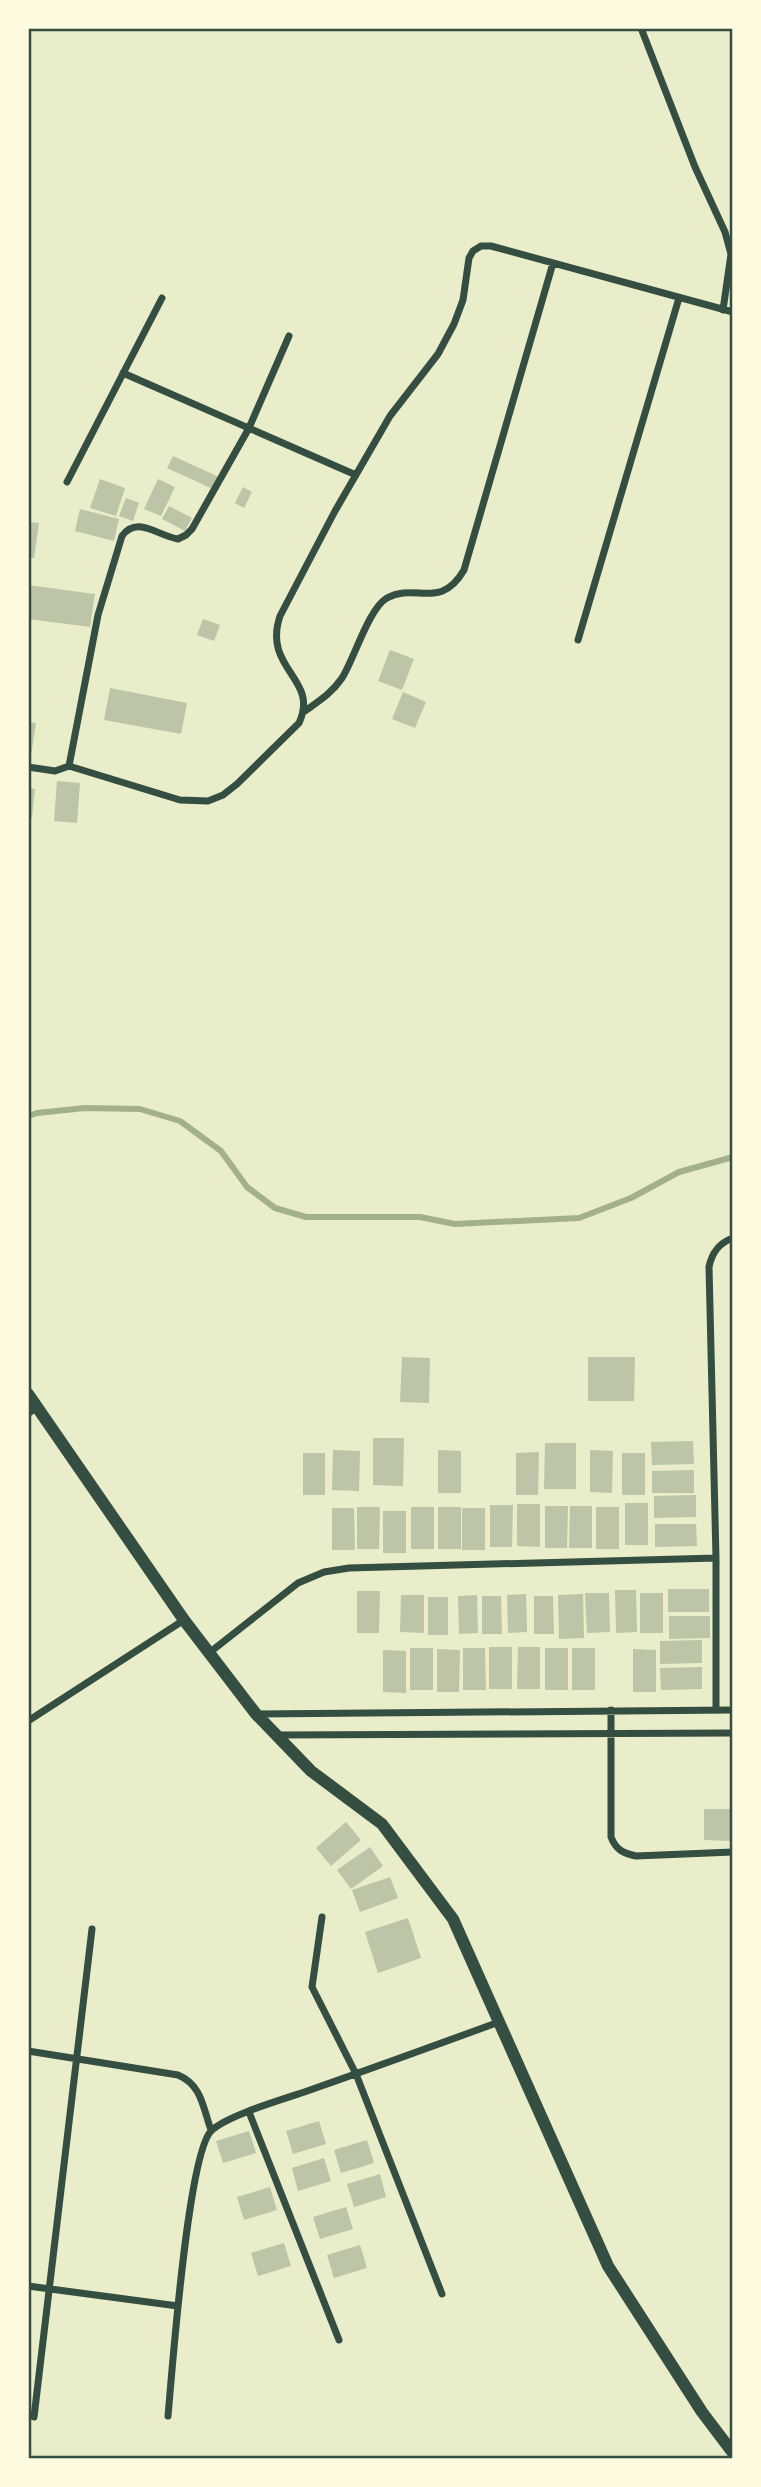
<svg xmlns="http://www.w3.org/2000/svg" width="761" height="2487" viewBox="0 0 761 2487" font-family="'PT Serif',serif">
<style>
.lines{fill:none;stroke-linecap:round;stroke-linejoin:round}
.stream{stroke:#a3b18a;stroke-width:6}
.building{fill:#bcc5a7}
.service{stroke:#344e41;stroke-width:5}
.minor{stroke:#344e41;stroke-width:7}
.tertiary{stroke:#344e41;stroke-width:12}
.neatline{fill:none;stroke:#344e41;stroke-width:2.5}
</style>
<rect width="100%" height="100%" fill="#e9edc9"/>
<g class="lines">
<path class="stream" d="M 28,1116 L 37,1113 L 85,1108 L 140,1109 L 180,1121 L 221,1151 L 247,1187 L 275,1208 L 306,1217 L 420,1217 L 455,1224 L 579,1218 L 631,1198 L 679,1172 L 733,1157"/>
</g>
<path class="building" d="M 173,456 L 219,477 L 213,489 L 167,468 Z
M 100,479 L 125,488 L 116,516 L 90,508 Z
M 158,479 L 175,487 L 161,516 L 144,509 Z
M 243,487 L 252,492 L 244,508 L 235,503 Z
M 126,498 L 139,503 L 133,521 L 119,516 Z
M 169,506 L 192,518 L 185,531 L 162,519 Z
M 80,509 L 119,519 L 114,541 L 75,531 Z
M 28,522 L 39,523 L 34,558 L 28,558 Z
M 28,585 L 95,594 L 90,627 L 28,619 Z
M 203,619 L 220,625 L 214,641 L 197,635 Z
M 390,650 L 414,659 L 402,690 L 378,681 Z
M 110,688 L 187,703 L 181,734 L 104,720 Z
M 403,692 L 426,702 L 415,728 L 392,719 Z
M 28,722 L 36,723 L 31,756 L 28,756 Z
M 57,781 L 80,783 L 77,823 L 54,821 Z
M 28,788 L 35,789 L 32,818 L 28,818 Z
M 402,1357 L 430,1358 L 429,1403 L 400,1402 Z
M 588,1357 L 635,1357 L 634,1401 L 588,1401 Z
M 373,1438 L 404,1438 L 403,1486 L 373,1485 Z
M 693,1441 L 694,1464 L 652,1465 L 651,1442 Z
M 545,1443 L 576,1443 L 576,1489 L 544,1489 Z
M 333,1450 L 360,1451 L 359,1491 L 332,1490 Z
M 438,1450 L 461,1451 L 461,1493 L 438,1493 Z
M 590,1450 L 613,1451 L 612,1493 L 590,1492 Z
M 539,1452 L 538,1495 L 516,1495 L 516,1453 Z
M 303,1453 L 325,1453 L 325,1495 L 303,1495 Z
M 622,1453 L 645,1453 L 645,1495 L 622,1495 Z
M 694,1470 L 694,1493 L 652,1493 L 652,1471 Z
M 696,1495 L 696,1517 L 654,1518 L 654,1496 Z
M 625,1503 L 648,1503 L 648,1545 L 625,1545 Z
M 517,1504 L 540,1504 L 540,1547 L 517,1546 Z
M 490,1505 L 513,1505 L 512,1547 L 490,1547 Z
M 545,1506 L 568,1506 L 567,1548 L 545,1548 Z
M 570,1506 L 592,1506 L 592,1548 L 569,1548 Z
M 357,1507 L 380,1507 L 379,1549 L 357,1549 Z
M 411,1507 L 434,1507 L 434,1549 L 411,1549 Z
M 438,1507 L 461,1507 L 461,1549 L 438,1549 Z
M 596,1507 L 619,1507 L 619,1549 L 596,1549 Z
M 332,1508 L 354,1508 L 355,1550 L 332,1550 Z
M 462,1508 L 485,1508 L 485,1550 L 462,1550 Z
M 383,1511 L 406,1511 L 406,1553 L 383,1553 Z
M 655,1524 L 696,1524 L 697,1546 L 655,1547 Z
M 668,1589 L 709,1589 L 709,1612 L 668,1612 Z
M 615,1590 L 636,1590 L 637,1632 L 616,1633 Z
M 357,1591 L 380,1591 L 379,1633 L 357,1633 Z
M 585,1593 L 609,1593 L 610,1632 L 587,1633 Z
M 640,1593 L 663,1593 L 663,1633 L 640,1633 Z
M 526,1594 L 527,1632 L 508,1633 L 507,1595 Z
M 583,1594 L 584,1638 L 559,1639 L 558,1595 Z
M 401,1595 L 424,1595 L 424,1633 L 400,1632 Z
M 477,1595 L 478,1633 L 459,1634 L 458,1596 Z
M 482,1596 L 501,1596 L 502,1634 L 482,1634 Z
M 534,1596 L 553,1596 L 554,1634 L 534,1634 Z
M 428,1597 L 448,1597 L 448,1635 L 428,1635 Z
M 669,1616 L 710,1616 L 710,1638 L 669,1639 Z
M 702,1640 L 702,1663 L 660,1664 L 660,1641 Z
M 489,1647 L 512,1647 L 512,1689 L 489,1689 Z
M 518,1647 L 540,1647 L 540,1689 L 517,1689 Z
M 410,1648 L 433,1648 L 433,1690 L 410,1690 Z
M 463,1648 L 485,1648 L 486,1690 L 463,1690 Z
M 545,1648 L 568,1648 L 568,1690 L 545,1690 Z
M 572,1648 L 595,1648 L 595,1690 L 572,1690 Z
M 437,1649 L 460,1650 L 459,1692 L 437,1692 Z
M 633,1649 L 656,1650 L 656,1692 L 633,1692 Z
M 383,1650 L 406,1651 L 406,1693 L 383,1692 Z
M 702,1667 L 702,1689 L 661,1690 L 660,1668 Z
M 704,1809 L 732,1809 L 732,1841 L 704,1840 Z
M 346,1822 L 361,1840 L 331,1866 L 316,1848 Z
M 370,1847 L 383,1866 L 351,1889 L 337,1870 Z
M 390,1877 L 398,1898 L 360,1912 L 352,1890 Z
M 408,1918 L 421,1958 L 378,1973 L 365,1932 Z
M 319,2121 L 326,2144 L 293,2154 L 286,2131 Z
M 249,2131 L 256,2153 L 223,2163 L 216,2141 Z
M 367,2140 L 374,2163 L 341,2173 L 334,2150 Z
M 324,2158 L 331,2181 L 298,2191 L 292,2168 Z
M 380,2174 L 386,2197 L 354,2207 L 347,2184 Z
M 270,2187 L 277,2210 L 244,2220 L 237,2197 Z
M 346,2207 L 353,2229 L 320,2239 L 313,2217 Z
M 284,2243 L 291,2266 L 258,2276 L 251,2253 Z
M 360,2245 L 367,2268 L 334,2278 L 327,2255 Z"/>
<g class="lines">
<path class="service" d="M 28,1415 L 37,1408"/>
<path class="minor" d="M 641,28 L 695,167 L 725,232 L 731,254 L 723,310
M 123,373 L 356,475
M 67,482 L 162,298
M 578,640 L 679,298
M 305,711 C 319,701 332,693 342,678 C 354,659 369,608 387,598 C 416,582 440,611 464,570 L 553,263
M 69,766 L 180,800 L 208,801 L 223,795 L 237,784 L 299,723 C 320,678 262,670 280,616 L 335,511 L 390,416 L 438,354 L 454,324 L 463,300 L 469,258 L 473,251 L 481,246 L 491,246 L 733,312
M 28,767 L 55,771 L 69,766 L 98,615 L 122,536 C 137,515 158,536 178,539 L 186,535 L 192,529 L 249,428 L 289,336
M 209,1653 L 298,1583 L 324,1572 L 349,1568 L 716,1558
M 611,1710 L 611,1837 C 616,1850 623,1853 636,1856 L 733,1852
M 716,1710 L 716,1558 L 709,1267 C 712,1252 719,1243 733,1238
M 257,1714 L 733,1710
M 28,1721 L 184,1620
M 277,1735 L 733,1733
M 322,1917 L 312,1987 L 356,2074 L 442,2294
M 28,2051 L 178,2075 C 202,2085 203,2108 211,2130
M 249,2112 L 339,2340
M 28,2286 L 178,2306
M 168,2416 C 172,2373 188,2150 212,2130 C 230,2114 285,2099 310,2090 C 373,2068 436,2045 499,2022
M 34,2417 L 92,1929"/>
<path class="tertiary" d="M 28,1394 L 184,1620 L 256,1714 L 311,1771 L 382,1824 L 453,1919 L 608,2266 L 702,2412 L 733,2453"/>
</g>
<rect width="761" height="2487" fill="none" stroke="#fefae0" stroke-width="60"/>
<rect x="30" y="30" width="701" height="2427" class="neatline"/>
</svg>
